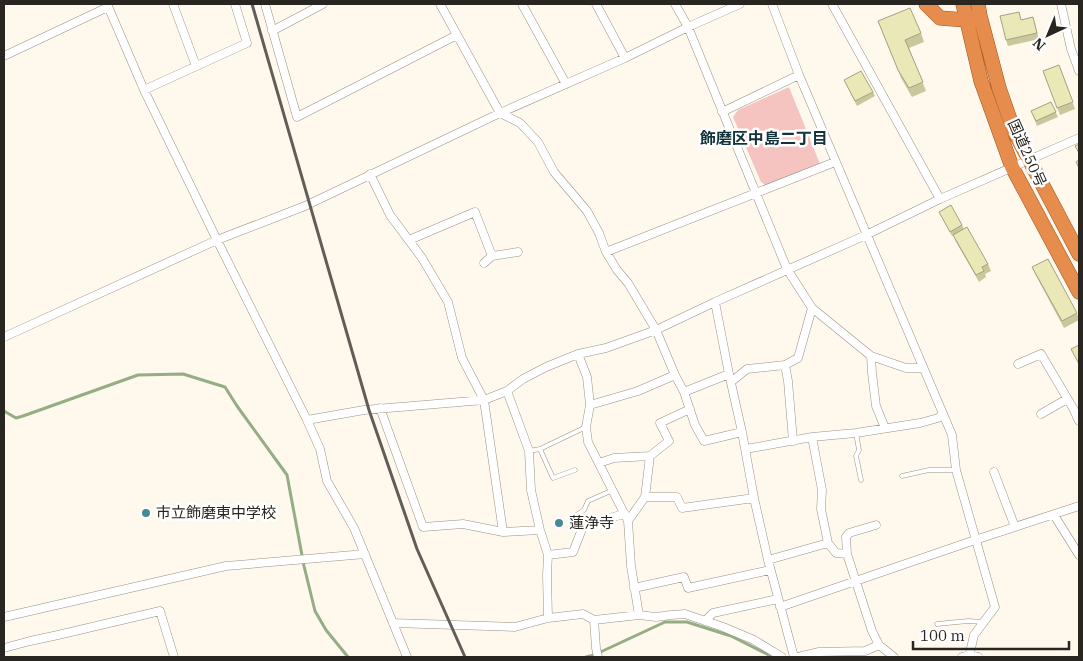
<svg xmlns="http://www.w3.org/2000/svg" width="1083" height="661" viewBox="0 0 1083 661" font-family="'IBM Plex Serif','Noto Sans JP',serif">
<style>
.green{fill:#f5c4c1}
.lines{fill:none;stroke-linecap:round;stroke-linejoin:round}
.stream{stroke:#95ad84;stroke-width:3}
.service-casing{stroke:#999185;stroke-width:5}
.minor-casing{stroke:#999185;stroke-width:9}
.trunk-casing{stroke:#9f5620;stroke-width:15}
.service{stroke:#fff;stroke-width:4}
.minor{stroke:#fff;stroke-width:8}
.trunk{stroke:#e68c4c;stroke-width:14}
.rail{stroke:#625e57;stroke-width:3}
.wall{fill:#c9c89d}
.building{fill:#eae8b7;stroke:#a4a280}
.poi-dot{fill:#468a98;stroke:#fff;stroke-width:2}
.labels{text-anchor:middle;stroke-width:5;stroke-linejoin:round;paint-order:stroke}
.street-label{font-size:15px;fill:#292621;stroke:#fff}
.poi-label{font-size:15px;fill:#292621;stroke:#fff;text-anchor:start}
.neighbourhood-label{font-size:16px;font-weight:bold;fill:#12333a;stroke:#fff}
</style>
<rect width="100%" height="100%" fill="#fff8ed"/>
<path class="green" d="M 789,87 L 820,164 L 767,186 L 761,182 L 733,117 L 738,110 Z"/>
<g class="lines">
<path class="stream" d="M 4,411 L 16,418 L 23,416 L 138,375 L 183,374 L 225,387 L 237,406 L 287,475 L 304,566 L 315,611 L 326,630 L 348,657
M 586,657 L 594,655 L 665,622 L 687,622 L 731,636 L 767,654 L 771,657"/>
<g class="service-casing">
<path id="service" d="M 856,433 L 859,450 L 856,456 L 861,480
M 540,449 L 553,478 L 575,470
M 529,451 L 540,449 L 586,427
M 902,476 L 929,470 L 956,470
M 575,516 L 584,510 L 588,501 L 613,490
M 937,624 L 968,621 L 983,622"/>
</g>
<g class="minor-casing">
<path id="minor" d="M 107,4 L 144,90 L 217,240 L 307,420 L 320,449 L 327,481 L 354,528 L 407,657
M 173,4 L 196,66
M 265,4 L 297,117 L 457,35
M 440,4 L 500,113 L 520,123 L 538,142 L 554,172 L 587,211 L 599,233 L 606,252 L 617,270 L 628,283 L 656,330 L 675,375 L 684,392 L 695,425 L 704,441 L 742,432
M 522,4 L 566,84
M 596,4 L 625,58
M 675,4 L 688,27 L 787,269 L 812,308 L 871,356 L 906,368 L 923,368
M 772,4 L 799,75 L 952,435 L 956,470 L 995,607 L 974,635 L 969,657
M 832,4 L 940,199
M 1061,4 L 1071,49 L 1079,71
M 272,31 L 323,4
M 4,56 L 108,7
M 144,90 L 247,43 L 235,4
M 722,112 L 799,75
M 370,174 L 390,215 L 422,258 L 448,302 L 462,358 L 484,400 L 503,532
M 409,240 L 475,212 L 492,256
M 606,252 L 835,162
M 484,263 L 492,256 L 518,252
M 715,302 L 729,374 L 742,432 L 754,498 L 768,560 L 794,657
M 4,337 L 217,240 L 305,206 L 500,113 L 625,58 L 688,27 L 740,4
M 578,354 L 587,377 L 590,405 L 586,427 L 588,442 L 628,521 L 631,566 L 639,615
M 871,356 L 872,373 L 876,406 L 885,428
M 1018,364 L 1041,354 L 1073,408 L 1079,421
M 785,365 L 788,381 L 793,441
M 731,382 L 747,369 L 785,365 L 798,358 L 812,308
M 507,391 L 529,451 L 531,490 L 540,530 L 548,555 L 547,575 L 548,618
M 684,392 L 729,374
M 590,405 L 638,391 L 675,375
M 380,408 L 423,527 L 463,524 L 503,532 L 540,530
M 1041,414 L 1067,399
M 307,420 L 364,410 L 484,400 L 507,391 L 523,379 L 546,367 L 578,354 L 606,348 L 656,330 L 715,302 L 866,235 L 940,199 L 1079,138
M 812,437 L 822,490 L 821,509 L 828,543 L 836,553 L 847,554
M 746,449 L 812,437 L 856,433 L 920,423 L 938,418 L 943,414
M 599,463 L 614,458 L 650,456 L 669,441 L 660,423 L 690,409
M 994,472 L 1015,527
M 645,497 L 677,497 L 682,508 L 754,498
M 1054,515 L 1079,555
M 628,521 L 645,497 L 650,456
M 876,525 L 849,533 L 846,537 L 847,554 L 872,631 L 879,645 L 894,657
M 548,555 L 573,552 L 584,524 L 625,514
M 768,560 L 828,543
M 634,588 L 684,577 L 688,588 L 770,570
M 780,607 L 975,540 L 1079,506
M 4,617 L 226,566 L 365,554
M 594,620 L 596,648 L 598,657
M 705,621 L 713,613 L 778,599
M 393,623 L 515,627 L 548,618 L 583,614 L 594,620 L 639,615 L 656,617 L 671,615 L 685,614 L 723,627 L 754,640 L 782,657
M 4,648 L 30,641 L 58,635 L 160,611 L 174,657
M 798,657 L 819,652 L 865,651 L 879,645
M 962,657 L 969,655 L 978,657"/>
</g>
<g class="trunk-casing">
<path id="trunk" d="M 926,4 L 940,18 L 966,20 L 974,17
M 963,4 L 981,81 L 1012,167 L 1079,292
M 978,4 L 980,16 L 999,88 L 1014,131 L 1079,254"/>
</g>
<use href="#service" class="service"/>
<use href="#minor" class="minor"/>
<use href="#trunk" class="trunk"/>
<path class="rail" d="M 252,4 L 369,410 L 417,549 L 465,657"/>
</g>
<path class="wall" d="M 1033,17 L 1039,39 L 1008,46 L 1006,40 Z
M 878,21 L 921,33 L 924,42 L 909,48 L 926,91 L 912,97 L 901,78 Z
M 1059,65 L 1075,109 L 1060,115 L 1043,71 Z
M 844,80 L 873,92 L 875,96 L 857,106 Z
M 1051,102 L 1058,117 L 1037,126 L 1031,111 Z
M 939,212 L 962,225 L 964,229 L 988,264 L 991,271 L 985,274 L 986,277 L 979,282 L 956,242 L 953,235 L 957,233 L 952,236 Z
M 1032,267 L 1077,313 L 1079,320 L 1064,328 L 1035,274 Z"/>
<path class="building" d="M 910,8 L 921,33 L 905,40 L 923,82 L 909,88 L 898,70 L 878,21 Z
M 1019,12 L 1021,20 L 1033,17 L 1037,33 L 1006,40 L 1000,16 Z
M 1059,65 L 1073,102 L 1057,108 L 1043,71 Z
M 861,71 L 873,92 L 855,101 L 844,80 Z
M 1051,102 L 1056,112 L 1036,121 L 1031,111 Z
M 1079,144 L 1079,153 L 1075,146 Z
M 1079,160 L 1079,168 L 1076,162 Z
M 951,205 L 962,225 L 950,232 L 939,212 Z
M 967,227 L 988,264 L 982,267 L 984,271 L 976,275 L 953,235 Z
M 1048,259 L 1077,313 L 1062,321 L 1032,267 Z
M 1079,345 L 1079,364 L 1071,349 Z"/>
<g class="poi-dot">
<circle cx="146" cy="513" r="5"/>
<circle cx="559" cy="523" r="5"/>
</g>
<g class="labels">
<g class="street-label">
<text transform="translate(1027 153) rotate(66)" y="5">国道250号</text>
</g>
<g class="poi-label">
<text x="156" y="518">市立飾磨東中学校</text>
<text x="569" y="528">蓮浄寺</text>
</g>
<g class="neighbourhood-label">
<text x="764" y="144">飾磨区中島二丁目</text>
</g>
</g>
<rect width="1083" height="661" fill="none" stroke="#292621" stroke-width="10"/>
<g transform="translate(1048 35) rotate(224)" stroke="#ffffff" stroke-width="4" paint-order="stroke">
<path d="M0-4L9 19L0 12L-9 19Z" fill="#292621"/>
<text y="-8" font-size="14" font-weight="bold" text-anchor="middle" fill="#292621">N</text>
</g>
<path d="M913 641v8h156v-8" fill="none" stroke="#292621" stroke-width="2.5"/>
<text x="920" y="641" font-size="15" fill="#292621" stroke="#ffffff" stroke-width="4" paint-order="stroke">100 m</text>
</svg>
